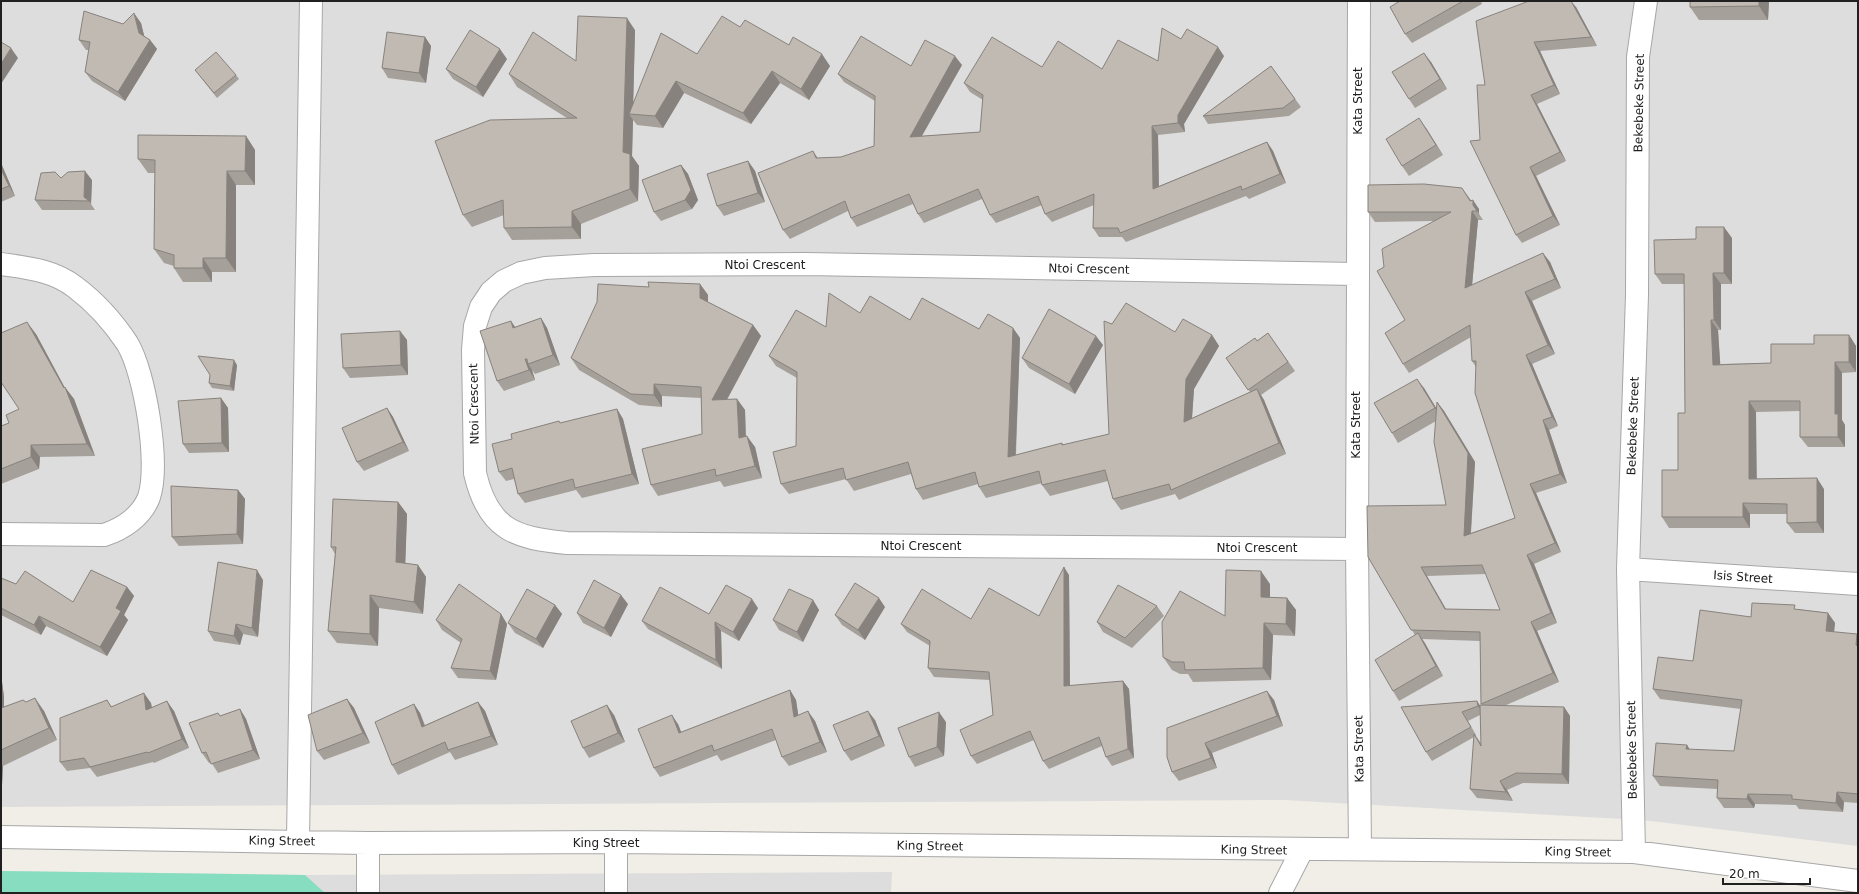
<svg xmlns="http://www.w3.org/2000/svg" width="1859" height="894" viewBox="0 0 1859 894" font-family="'DejaVu Sans',sans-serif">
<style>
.residential{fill:#dedddd}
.pitch{fill:#87ddbf}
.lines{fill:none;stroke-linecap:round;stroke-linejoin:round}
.street-casing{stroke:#a7a7a7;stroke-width:24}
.street{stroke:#fff;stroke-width:22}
.wall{fill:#a6a09a;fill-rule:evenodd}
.shaded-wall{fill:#87827d}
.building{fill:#c1bab3;stroke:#87827d;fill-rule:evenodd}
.labels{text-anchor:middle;stroke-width:3;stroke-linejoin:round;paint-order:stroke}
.street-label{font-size:12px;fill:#202020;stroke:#fff}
</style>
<rect width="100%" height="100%" fill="#f0eee7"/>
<path class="residential" d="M 1,1 L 1858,1 L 1858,846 L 1642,820 L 1284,800 L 1,807 Z
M 1,871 L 305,875 L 892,872 L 891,893 L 1,893 Z"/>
<path class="pitch" d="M 1,871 L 305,875 L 325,893 L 1,893 Z"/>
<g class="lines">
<g class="street-casing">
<path id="street" d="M 1359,1 L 1357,549 L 1360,849
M 1,264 C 28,268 53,270 75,287 C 95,302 113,322 127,343 C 145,372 160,464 149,497 C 142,516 123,529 104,535 L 1,534
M 1356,274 L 806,264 L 594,265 L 545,268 L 521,273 L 504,281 L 491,292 L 481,307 L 475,326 L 473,350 L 475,473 C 488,530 515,538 567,543 L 1357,549
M 1628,569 L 1858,584
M 1,837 L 368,843 L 616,842 L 1634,852 L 1858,881
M 298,840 L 311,1
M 616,842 L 616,893
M 1634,852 L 1628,569 L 1637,295 L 1638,57 L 1646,1
M 368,893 L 368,843
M 1280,893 L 1302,850"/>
</g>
<use href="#street" class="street"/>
</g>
<path class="wall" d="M 1400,1 L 1481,1 L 1482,4 L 1412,43 L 1405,34 Z
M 1769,1 L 1768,20 L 1699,20 L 1690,7 Z
M 1576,7 L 1597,46 L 1540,51 L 1560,94 L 1537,104 L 1566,161 L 1536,176 L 1560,225 L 1522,243 L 1516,235 L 1480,140 L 1485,85 Z
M 141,23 L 144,36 L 150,40 L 157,49 L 125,101 L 92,81 L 85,72 L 89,50 L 86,50 L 79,40 L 123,24 Z
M 740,27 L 789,45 L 830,66 L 809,100 L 780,83 L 751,124 L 684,93 L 663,128 L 637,125 L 633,120 L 632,156 L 639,166 L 638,201 L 581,224 L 581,239 L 512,240 L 504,228 L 504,215 L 472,227 L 463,215 L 567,118 L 517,87 L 509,74 L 576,61 L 635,30 L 633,102 L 697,54 Z
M 425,37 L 431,46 L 426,83 L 388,78 L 382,68 Z
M 1181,39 L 1224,56 L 1184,124 L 1185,132 L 1158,135 L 1159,186 L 1267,142 L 1273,151 L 1286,183 L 1249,199 L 1246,196 L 1126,242 L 1122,237 L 1099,237 L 1093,228 L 1094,205 L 1052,222 L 1045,214 L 1042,205 L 996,223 L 990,215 L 982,199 L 924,223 L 918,214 L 913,204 L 857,227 L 851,218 L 848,211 L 790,239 L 783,230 L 818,158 L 841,157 L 874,146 L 875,101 L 844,82 L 838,74 L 911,66 L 962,65 L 922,136 L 980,132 L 983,100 L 970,92 L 964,83 L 1042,67 L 1102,69 L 1158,61 Z
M 507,59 L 483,97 L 453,79 L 446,69 Z
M 1431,62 L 1447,89 L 1415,108 L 1409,99 Z
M 1271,66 L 1301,107 L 1289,116 L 1208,124 L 1203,116 Z
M 195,70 L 236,75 L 239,79 L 217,98 Z
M 1426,128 L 1443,155 L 1409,176 L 1402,166 Z
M 246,136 L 255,150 L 255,185 L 236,185 L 236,272 L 212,272 L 212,282 L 183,282 L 174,268 L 174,266 L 164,263 L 154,249 L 155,173 L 148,173 L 138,159 Z
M 748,161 L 755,171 L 765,202 L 724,216 L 717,206 Z
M 1,163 L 15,196 L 1,202 Z
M 681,165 L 688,174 L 698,200 L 692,209 L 661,221 L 654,212 Z
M 92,180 L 91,204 L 95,210 L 42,210 L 35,200 Z
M 1471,201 L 1479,209 L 1479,214 L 1483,220 L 1478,220 L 1472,285 L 1550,262 L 1561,288 L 1532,301 L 1555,354 L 1532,364 L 1558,426 L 1549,430 L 1567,483 L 1536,493 L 1561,552 L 1534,564 L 1557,623 L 1537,631 L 1559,682 L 1504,706 L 1564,707 L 1570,716 L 1569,784 L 1523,783 L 1507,790 L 1513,801 L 1477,798 L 1470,789 L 1474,737 L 1432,761 L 1426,752 L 1401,707 L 1477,701 L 1480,706 L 1482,705 L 1481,704 L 1480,641 L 1422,639 L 1443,676 L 1399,701 L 1393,691 L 1415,635 L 1368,557 L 1446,505 L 1436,421 L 1398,443 L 1392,433 L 1424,388 L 1437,409 L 1437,402 L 1444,411 L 1475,462 L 1471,533 L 1515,518 L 1476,367 L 1472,361 L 1471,337 L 1409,373 L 1403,364 L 1405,320 L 1384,267 L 1434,221 L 1375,222 L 1368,212 ZM 1486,574 L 1500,610 L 1446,609 L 1427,576 ZM 1480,715 L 1481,743 L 1476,736 L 1476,735 L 1468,721 Z
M 1732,238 L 1732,284 L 1721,284 L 1721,330 L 1718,330 L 1720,364 L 1771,363 L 1814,344 L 1849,335 L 1856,346 L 1856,372 L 1842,373 L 1842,420 L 1845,425 L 1845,447 L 1808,447 L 1800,437 L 1800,411 L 1756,412 L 1756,479 L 1824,489 L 1824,533 L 1795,533 L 1787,523 L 1787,514 L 1750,514 L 1750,528 L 1669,528 L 1662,517 L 1678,470 L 1685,413 L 1684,284 L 1662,284 L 1655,274 L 1696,239 Z
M 700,284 L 708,295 L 708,302 L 753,325 L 761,336 L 727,400 L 737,399 L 745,410 L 746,436 L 755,447 L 762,478 L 724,487 L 720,481 L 658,496 L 651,485 L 702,434 L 701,398 L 662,396 L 662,407 L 639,405 L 579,370 L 571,358 Z
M 860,313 L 979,329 L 1013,328 L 1020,338 L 1016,455 L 1062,443 L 1063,445 L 1109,434 L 1112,324 L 1175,332 L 1212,335 L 1219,346 L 1194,389 L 1192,418 L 1250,392 L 1226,358 L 1257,341 L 1268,333 L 1295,371 L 1261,395 L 1264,400 L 1286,454 L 1179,500 L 1175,494 L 1121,510 L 1113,499 L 1108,481 L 1050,496 L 1042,485 L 1042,483 L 986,498 L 979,487 L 978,484 L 923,500 L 916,489 L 911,474 L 854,491 L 846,479 L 789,494 L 781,484 L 796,446 L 797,378 L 776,366 L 769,356 L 826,327 Z
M 541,318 L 547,328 L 560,365 L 535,374 L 532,370 L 535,380 L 504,391 L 497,381 L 511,321 L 515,327 Z
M 400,331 L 407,340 L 408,375 L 350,378 L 343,368 Z
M 36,334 L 65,388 L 74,399 L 95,456 L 40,457 L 39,469 L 1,484 L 1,426 L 9,423 L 19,409 Z
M 1103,345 L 1075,394 L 1029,368 L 1022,358 Z
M 237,365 L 234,391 L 212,388 L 209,383 Z
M 221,398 L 228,408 L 229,452 L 189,453 L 183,444 Z
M 387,408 L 393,417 L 409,451 L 364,471 L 357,462 Z
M 617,409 L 623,419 L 639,484 L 582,498 L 576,490 L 525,503 L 518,494 L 514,479 L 506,481 L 499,472 L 512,439 L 561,423 Z
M 238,490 L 245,499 L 243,544 L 179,546 L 172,537 Z
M 398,502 L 407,514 L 405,563 L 418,565 L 426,577 L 423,614 L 379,608 L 378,646 L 337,643 L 328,631 L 335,554 L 331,547 Z
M 1069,575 L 1070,686 L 1123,681 L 1129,689 L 1134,758 L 1112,766 L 1106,757 L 1102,746 L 1049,769 L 1043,761 L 1034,740 L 977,764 L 971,756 L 993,715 L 990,680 L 934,677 L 928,668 L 930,646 L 907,632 L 901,624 L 971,619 L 1039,616 Z
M 1,578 L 16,584 L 73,602 L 127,587 L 134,596 L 124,615 L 128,620 L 107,656 L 46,626 L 41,635 L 1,615 Z
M 263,580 L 258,637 L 243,634 L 240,645 L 214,641 L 208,631 Z
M 1270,584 L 1270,597 L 1287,598 L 1296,610 L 1295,636 L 1273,635 L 1271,680 L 1193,682 L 1188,674 L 1180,674 L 1172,670 L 1163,657 L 1225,616 Z
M 813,600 L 819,610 L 803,642 L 779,630 L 773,620 Z
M 628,604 L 611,637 L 583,623 L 577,613 Z
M 555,605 L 562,614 L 543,648 L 515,633 L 508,623 Z
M 1157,606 L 1164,616 L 1132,648 L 1103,632 L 1097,622 Z
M 885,607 L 865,640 L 842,625 L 835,615 Z
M 758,608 L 739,641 L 721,631 L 722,669 L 648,629 L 642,621 L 709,614 Z
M 1798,609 L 1828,613 L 1835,623 L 1834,632 L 1858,636 L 1858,803 L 1844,802 L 1843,812 L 1799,809 L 1796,805 L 1755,804 L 1754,808 L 1724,808 L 1717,798 L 1717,789 L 1660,786 L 1653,776 L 1687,745 L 1690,750 L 1734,751 L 1741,709 L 1660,699 L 1653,689 L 1693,661 L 1751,617 Z
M 501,614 L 507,624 L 496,680 L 458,678 L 451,668 L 461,643 L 442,630 L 436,620 Z
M 1,674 L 4,697 L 4,707 L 26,702 L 44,711 L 57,740 L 3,766 L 2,785 L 1,785 Z
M 790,690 L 796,700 L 798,715 L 815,721 L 827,752 L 789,766 L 782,757 L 776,740 L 721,761 L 717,755 L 660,777 L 654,768 L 678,724 L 681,732 Z
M 347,699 L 354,708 L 370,743 L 324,760 L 317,751 Z
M 107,700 L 112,707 L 151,703 L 152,707 L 174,711 L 189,748 L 154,763 L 153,762 L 97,777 L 90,768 L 67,771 L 60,762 Z
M 1274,700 L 1283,726 L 1212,753 L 1217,768 L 1179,781 L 1172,772 L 1167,757 Z
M 478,702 L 485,711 L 498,745 L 455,760 L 450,752 L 398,775 L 392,765 L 414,704 L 420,713 L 425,725 Z
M 240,709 L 246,719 L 260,759 L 218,773 L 211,762 L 209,763 L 202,753 L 220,716 Z
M 614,715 L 625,742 L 589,758 L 583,748 Z
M 875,720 L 885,746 L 851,761 L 844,751 Z
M 946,722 L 944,756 L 915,767 L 909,757 Z"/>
<path class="shaded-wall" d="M 1571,1 L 1576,7 L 1597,46 L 1591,37 Z
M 1759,1 L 1769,1 L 1768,20 L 1759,6 Z
M 134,13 L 141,23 L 146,43 L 139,33 Z
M 627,18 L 635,30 L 633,114 L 629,114 L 633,120 L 632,156 L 639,166 L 638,201 L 630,189 L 623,152 Z
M 425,37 L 431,46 L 426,83 L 419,73 Z
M 150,40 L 157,49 L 125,101 L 118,92 Z
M 1534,42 L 1540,51 L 1560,94 L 1554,85 Z
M 1218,47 L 1224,56 L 1184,124 L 1185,132 L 1178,123 L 1178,115 Z
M 11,48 L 18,58 L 1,84 L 1,64 Z
M 500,49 L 507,59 L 483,97 L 476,87 Z
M 1424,53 L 1431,62 L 1447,89 L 1440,79 Z
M 822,54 L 830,66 L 809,100 L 801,89 Z
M 955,56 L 962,65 L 916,146 L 910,137 Z
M 772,71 L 780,83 L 751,124 L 743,113 Z
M 676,81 L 684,93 L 663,128 L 655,116 Z
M 1531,95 L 1537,104 L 1566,161 L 1560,152 Z
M 1419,118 L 1426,128 L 1443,155 L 1436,145 Z
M 1152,126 L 1158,135 L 1159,198 L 1153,189 Z
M 246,136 L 255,150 L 255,185 L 245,171 Z
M 1267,142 L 1273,151 L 1286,183 L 1280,174 Z
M 813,151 L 819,160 L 816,158 Z
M 748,161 L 755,171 L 765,202 L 758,193 Z
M 1,163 L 15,196 L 9,186 L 1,169 Z
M 681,165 L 688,174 L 698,200 L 692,209 L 685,200 Z
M 1530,167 L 1536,176 L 1560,225 L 1553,216 Z
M 85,171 L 92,180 L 91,204 L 89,201 L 84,197 Z
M 227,171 L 236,185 L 236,272 L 226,258 Z
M 1462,188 L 1473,203 L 1473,200 L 1479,209 L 1479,214 L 1483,220 Z
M 572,211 L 581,224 L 581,239 L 572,227 Z
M 1472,211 L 1478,220 L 1471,297 L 1465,288 Z
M 1724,227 L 1732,238 L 1732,284 L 1724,273 Z
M 1543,253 L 1550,262 L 1561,288 L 1555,279 Z
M 203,258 L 212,272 L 212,282 L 203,268 Z
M 1713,273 L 1721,284 L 1721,330 L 1714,320 Z
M 700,284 L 708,295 L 708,309 L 700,298 Z
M 1525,292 L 1532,301 L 1555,354 L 1548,345 Z
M 541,318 L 547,328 L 560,365 L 553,355 Z
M 1711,320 L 1718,330 L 1721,375 L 1713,365 Z
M 511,321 L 517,330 L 513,328 Z
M 27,322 L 36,334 L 66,390 L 65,387 L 74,399 L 95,456 L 87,444 L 64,388 Z
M 753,325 L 761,336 L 720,412 L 712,400 Z
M 1013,328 L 1020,338 L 1015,468 L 1008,457 Z
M 400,331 L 407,340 L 408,375 L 401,365 Z
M 1212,335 L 1219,346 L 1194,389 L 1191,432 L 1184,422 L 1186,379 Z
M 1849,335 L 1856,346 L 1856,372 L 1849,362 Z
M 1096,336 L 1103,345 L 1075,394 L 1069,384 Z
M 1526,355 L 1532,364 L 1558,426 L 1552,417 Z
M 525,359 L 532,370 L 535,380 L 529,370 Z
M 234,360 L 237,365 L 234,391 L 230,386 Z
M 1835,362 L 1842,373 L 1842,420 L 1845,425 L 1845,447 L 1838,437 L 1835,414 Z
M 1417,379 L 1424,388 L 1442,418 L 1435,408 Z
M 654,384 L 662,396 L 662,407 L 654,395 Z
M 1257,389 L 1264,400 L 1286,454 L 1279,443 Z
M 221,398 L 228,408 L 229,452 L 222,443 Z
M 737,399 L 745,410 L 746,449 L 739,438 Z
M 1749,401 L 1756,412 L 1757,490 L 1749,479 Z
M 1437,402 L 1444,411 L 1475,462 L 1470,545 L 1464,536 Z
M 387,408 L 393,417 L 409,451 L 403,442 Z
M 617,409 L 623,419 L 639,484 L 632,474 Z
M 1543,420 L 1549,430 L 1567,483 L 1560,474 Z
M 747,436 L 755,447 L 762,478 L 755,466 Z
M 31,445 L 40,457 L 39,469 L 31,457 Z
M 1817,478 L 1824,489 L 1824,533 L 1817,522 Z
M 1530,484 L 1536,493 L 1561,552 L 1555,543 Z
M 238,490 L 245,499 L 243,544 L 237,534 Z
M 398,502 L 407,514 L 405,574 L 396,562 Z
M 1743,503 L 1750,514 L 1750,528 L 1743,517 Z
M 1527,555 L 1534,564 L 1557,623 L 1551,613 Z
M 418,565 L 426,577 L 423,614 L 414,602 Z
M 1064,567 L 1069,575 L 1070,694 L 1064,686 Z
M 1421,567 L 1427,576 L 1451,618 L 1445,609 Z
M 257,570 L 263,580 L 258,637 L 252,628 Z
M 1261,571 L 1270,584 L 1270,609 L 1261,597 Z
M 127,587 L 134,596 L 124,615 L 128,620 L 107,656 L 100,647 L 116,608 Z
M 370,595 L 379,608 L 378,646 L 370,634 Z
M 621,595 L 628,604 L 611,637 L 604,628 Z
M 879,598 L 885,607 L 865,640 L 858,630 Z
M 1287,598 L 1296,610 L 1295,636 L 1286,624 Z
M 752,599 L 758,608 L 739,641 L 733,632 Z
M 813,600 L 819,610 L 803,642 L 797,632 Z
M 555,605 L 562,614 L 543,648 L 536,639 Z
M 1828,613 L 1835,623 L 1833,641 L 1826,631 Z
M 501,614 L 507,624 L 496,680 L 490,671 Z
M 39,616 L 46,626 L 41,635 L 34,625 Z
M 715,622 L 721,631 L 722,669 L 716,660 Z
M 1531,622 L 1537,631 L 1559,682 L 1553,673 Z
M 1264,623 L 1273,635 L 1271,680 L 1263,668 Z
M 236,624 L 243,634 L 240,645 L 234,636 Z
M 1418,633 L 1425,643 L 1443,676 L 1436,666 Z
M 1857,634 L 1858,636 L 1858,648 L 1856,645 Z
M 1,674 L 4,697 L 4,723 L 1,720 Z
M 1123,681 L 1129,689 L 1134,758 L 1128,749 Z
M 790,690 L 796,700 L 800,726 L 794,717 Z
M 1267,691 L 1274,700 L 1283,726 L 1277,716 Z
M 144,693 L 151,703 L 153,719 L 146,710 Z
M 35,698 L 44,711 L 57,740 L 49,728 Z
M 347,699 L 354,708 L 370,743 L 363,733 Z
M 167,701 L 174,711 L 189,748 L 182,739 Z
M 1477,701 L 1483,710 L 1484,714 L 1478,706 Z
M 478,702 L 485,711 L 498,745 L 491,736 Z
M 414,704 L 420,713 L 428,736 L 422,727 Z
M 607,705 L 614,715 L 625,742 L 618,733 Z
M 1564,707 L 1570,716 L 1569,784 L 1562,774 Z
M 240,709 L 246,719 L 260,759 L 253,750 Z
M 808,711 L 815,721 L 827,752 L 820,742 Z
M 868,711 L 875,720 L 885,746 L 879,736 Z
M 939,712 L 946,722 L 944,756 L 937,747 Z
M 672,715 L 678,724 L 685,742 L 679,733 Z
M 1205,743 L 1212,753 L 1217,768 L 1211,758 Z
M 1687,745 L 1693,755 L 1686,749 Z
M 1,764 L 3,766 L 2,785 L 1,783 Z
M 1500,781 L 1507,790 L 1513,801 L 1506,792 Z
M 1837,792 L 1844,802 L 1843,812 L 1836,803 Z
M 1748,794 L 1755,804 L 1754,808 L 1747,799 Z"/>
<path class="building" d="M 1400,1 L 1463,1 L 1405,34 L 1390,7 Z
M 1529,1 L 1571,1 L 1591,37 L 1534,42 L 1554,85 L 1531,95 L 1560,152 L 1530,167 L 1553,216 L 1516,235 L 1470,141 L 1480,140 L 1477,85 L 1485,85 L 1476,21 Z
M 1690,1 L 1759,1 L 1759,6 L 1690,7 Z
M 84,11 L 123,24 L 134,13 L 139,33 L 150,40 L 118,92 L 85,72 L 90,42 L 79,40 Z
M 578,16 L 627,18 L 623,152 L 630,154 L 630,189 L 572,211 L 572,227 L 504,228 L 503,200 L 463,215 L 435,141 L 490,120 L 577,118 L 509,74 L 533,32 L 576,61 Z
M 722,16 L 740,27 L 745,20 L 789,45 L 793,37 L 822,54 L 801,89 L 772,71 L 743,113 L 676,81 L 655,116 L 629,114 L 661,33 L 697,54 Z
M 1162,28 L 1181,39 L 1187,29 L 1218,47 L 1178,115 L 1178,123 L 1152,126 L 1153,189 L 1267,142 L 1280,174 L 1242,190 L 1241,186 L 1120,233 L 1118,228 L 1093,228 L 1094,194 L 1045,214 L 1038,196 L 990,215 L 978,189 L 918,214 L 909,194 L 851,218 L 845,201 L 783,230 L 758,173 L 813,151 L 816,158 L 841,157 L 874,146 L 875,96 L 838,74 L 861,36 L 911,66 L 925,40 L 955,56 L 910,137 L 980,132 L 983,95 L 964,83 L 992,37 L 1042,67 L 1058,41 L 1102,69 L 1118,40 L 1158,61 Z
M 470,30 L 500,49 L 476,87 L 446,69 Z
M 387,32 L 425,37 L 419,73 L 382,68 Z
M 1,42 L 11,48 L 1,64 Z
M 216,52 L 236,75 L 214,93 L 195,70 Z
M 1424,53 L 1440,79 L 1409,99 L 1392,72 Z
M 1271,66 L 1295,99 L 1283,108 L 1203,116 Z
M 1419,118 L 1436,145 L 1402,166 L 1386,139 Z
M 138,135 L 246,136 L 245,171 L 227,171 L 226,258 L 203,258 L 203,268 L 174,268 L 174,255 L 154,249 L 155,160 L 138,159 Z
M 748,161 L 758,193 L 717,206 L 707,174 Z
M 681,165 L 691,190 L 685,200 L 654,212 L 642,180 Z
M 1,169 L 9,186 L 1,189 Z
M 85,171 L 84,197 L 89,201 L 35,200 L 41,173 L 55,172 L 61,178 L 68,172 Z
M 1424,184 L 1462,188 L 1470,201 L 1473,200 L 1473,205 L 1477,211 L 1472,211 L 1465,288 L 1543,253 L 1555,279 L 1525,292 L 1548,345 L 1526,355 L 1552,417 L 1543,420 L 1560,474 L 1530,484 L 1555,543 L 1527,555 L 1551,613 L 1531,622 L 1553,673 L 1481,704 L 1480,632 L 1411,630 L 1368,557 L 1367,506 L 1446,505 L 1434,442 L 1437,402 L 1468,453 L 1464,536 L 1515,518 L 1475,393 L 1476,361 L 1472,361 L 1470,325 L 1403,364 L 1385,333 L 1405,320 L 1377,271 L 1384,267 L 1382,249 L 1451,212 L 1368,212 L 1368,185 ZM 1482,565 L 1500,610 L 1445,609 L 1421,567 Z
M 1696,227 L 1724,227 L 1724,273 L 1713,273 L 1714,320 L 1711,320 L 1713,365 L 1771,363 L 1771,344 L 1814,344 L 1814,335 L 1849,335 L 1849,362 L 1835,362 L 1835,414 L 1838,414 L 1838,437 L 1800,437 L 1800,401 L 1749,401 L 1749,479 L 1817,478 L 1817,522 L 1787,523 L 1787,504 L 1743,503 L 1743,517 L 1662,517 L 1662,470 L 1678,470 L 1678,413 L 1685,413 L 1684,274 L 1655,274 L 1654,240 L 1696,239 Z
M 648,282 L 700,284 L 700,298 L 753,325 L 712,400 L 737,399 L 739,438 L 747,436 L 755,466 L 716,476 L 715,469 L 651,485 L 642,449 L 702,434 L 701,387 L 654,384 L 654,395 L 631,394 L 571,358 L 597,302 L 598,284 L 649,287 Z
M 829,293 L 860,313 L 870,296 L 910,320 L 922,298 L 979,329 L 988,314 L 1013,328 L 1008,457 L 1062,443 L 1062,445 L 1109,434 L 1104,321 L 1112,324 L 1126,303 L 1175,332 L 1183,319 L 1212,335 L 1186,379 L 1184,422 L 1257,389 L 1279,443 L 1171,490 L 1169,484 L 1113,499 L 1105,470 L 1042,485 L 1039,471 L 979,487 L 975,472 L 916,489 L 908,462 L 846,480 L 843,468 L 781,484 L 773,452 L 796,446 L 797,372 L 769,356 L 796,310 L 826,327 Z
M 1049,309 L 1096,336 L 1069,384 L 1022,358 Z
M 541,318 L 553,355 L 528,364 L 527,359 L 525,359 L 529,370 L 497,381 L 480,331 L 511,321 L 513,328 Z
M 27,322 L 64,388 L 65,387 L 87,444 L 31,445 L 31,457 L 1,469 L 1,426 L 9,423 L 6,415 L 19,409 L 1,382 L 1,333 Z
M 400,331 L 401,365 L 343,368 L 341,334 Z
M 1268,333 L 1288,362 L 1248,390 L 1226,358 L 1255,338 L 1257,341 Z
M 198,356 L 234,360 L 230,386 L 209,383 L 210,375 Z
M 1417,379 L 1435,408 L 1392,433 L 1374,403 Z
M 221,398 L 222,443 L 183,444 L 178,401 Z
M 387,408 L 403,442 L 357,462 L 342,428 Z
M 617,409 L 632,474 L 575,488 L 573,479 L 518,494 L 512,468 L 499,472 L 492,444 L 512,439 L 511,434 L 559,421 L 560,423 Z
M 171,486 L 238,490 L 237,534 L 172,537 Z
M 333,499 L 398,502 L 396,562 L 418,565 L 414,602 L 370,595 L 370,634 L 328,631 L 336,547 L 331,547 Z
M 218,562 L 257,570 L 252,628 L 236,624 L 234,636 L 208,631 Z
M 1064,567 L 1064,686 L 1123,681 L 1128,749 L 1106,757 L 1099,737 L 1043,761 L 1030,731 L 971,756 L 960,730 L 993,715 L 989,672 L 928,668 L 930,641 L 901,624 L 922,589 L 971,619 L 989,588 L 1039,616 Z
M 91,570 L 127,587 L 116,608 L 121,611 L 100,647 L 39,616 L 34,625 L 1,608 L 1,578 L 16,584 L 25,571 L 73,602 Z
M 1226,570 L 1261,571 L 1261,597 L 1287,598 L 1286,624 L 1264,623 L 1263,668 L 1185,670 L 1184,662 L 1172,662 L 1163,657 L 1162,622 L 1180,591 L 1225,616 Z
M 594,580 L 621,595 L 604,628 L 577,613 Z
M 855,583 L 879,598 L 858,630 L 835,615 Z
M 459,584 L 501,614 L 490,671 L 451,668 L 462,639 L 436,620 Z
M 726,585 L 752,599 L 733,632 L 715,622 L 716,660 L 642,621 L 660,587 L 709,614 Z
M 1118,585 L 1157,606 L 1125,638 L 1097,622 Z
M 527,589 L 555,605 L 536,639 L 508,623 Z
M 789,589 L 813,600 L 797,632 L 773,620 Z
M 1752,603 L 1795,605 L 1794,609 L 1828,613 L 1826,631 L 1857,634 L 1856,645 L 1858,646 L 1858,794 L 1837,792 L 1836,803 L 1792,799 L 1792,795 L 1748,794 L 1747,799 L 1717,798 L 1718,780 L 1653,776 L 1656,743 L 1687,745 L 1686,749 L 1734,751 L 1742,700 L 1653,689 L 1658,657 L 1693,661 L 1700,610 L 1751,617 Z
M 1418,633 L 1436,666 L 1393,691 L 1375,660 Z
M 790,690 L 794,717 L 808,711 L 820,742 L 782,757 L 772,729 L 714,751 L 712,745 L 654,768 L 638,729 L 672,715 L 679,733 Z
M 1267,691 L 1277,716 L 1205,743 L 1211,758 L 1172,772 L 1167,757 L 1167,728 Z
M 144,693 L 146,710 L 167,701 L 182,739 L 148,753 L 147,752 L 90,767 L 84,758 L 60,762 L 60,718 L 107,700 L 111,707 Z
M 35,698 L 49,728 L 1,750 L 1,708 L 23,700 L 26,702 Z
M 347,699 L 363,733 L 317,751 L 308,715 Z
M 1477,701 L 1478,706 L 1462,712 L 1471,727 L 1426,752 L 1401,707 Z
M 478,702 L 491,736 L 448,750 L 445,742 L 392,765 L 375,722 L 414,704 L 422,727 Z
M 607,705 L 618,733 L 583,748 L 571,721 Z
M 1480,705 L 1564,707 L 1562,774 L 1516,773 L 1500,781 L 1506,792 L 1470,789 L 1474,734 L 1481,746 Z
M 240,709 L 253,750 L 211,764 L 206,752 L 202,753 L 189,723 L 218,713 L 220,716 Z
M 868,711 L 879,736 L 844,751 L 833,725 Z
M 939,712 L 937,747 L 909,757 L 898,728 Z"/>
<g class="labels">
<g class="street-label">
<text transform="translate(1358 101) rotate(-90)" y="4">Kata Street</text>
<text transform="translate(1639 103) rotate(-89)" y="4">Bekebeke Street</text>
<text x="765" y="269">Ntoi Crescent</text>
<text transform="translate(1089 269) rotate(1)" y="4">Ntoi Crescent</text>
<text transform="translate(474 404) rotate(-91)" y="4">Ntoi Crescent</text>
<text transform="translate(1356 425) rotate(-90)" y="4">Kata Street</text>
<text transform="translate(1633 426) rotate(-88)" y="4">Bekebeke Street</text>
<text x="921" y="550">Ntoi Crescent</text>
<text x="1257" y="552">Ntoi Crescent</text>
<text transform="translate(1743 577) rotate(4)" y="4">Isis Street</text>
<text transform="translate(1359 749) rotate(-91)" y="4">Kata Street</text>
<text transform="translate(1632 750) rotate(-91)" y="4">Bekebeke Street</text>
<text transform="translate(282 841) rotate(1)" y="4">King Street</text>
<text x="606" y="847">King Street</text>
<text transform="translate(930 846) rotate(1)" y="4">King Street</text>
<text transform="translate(1254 850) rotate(1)" y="4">King Street</text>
<text transform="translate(1578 852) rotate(1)" y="4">King Street</text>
</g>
</g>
<rect width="1859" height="894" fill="none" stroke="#202020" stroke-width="4"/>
<path d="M1723 878v6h87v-6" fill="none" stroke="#202020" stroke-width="2"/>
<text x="1729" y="878" font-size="12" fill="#202020" stroke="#ffffff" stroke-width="3" paint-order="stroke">20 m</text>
</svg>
